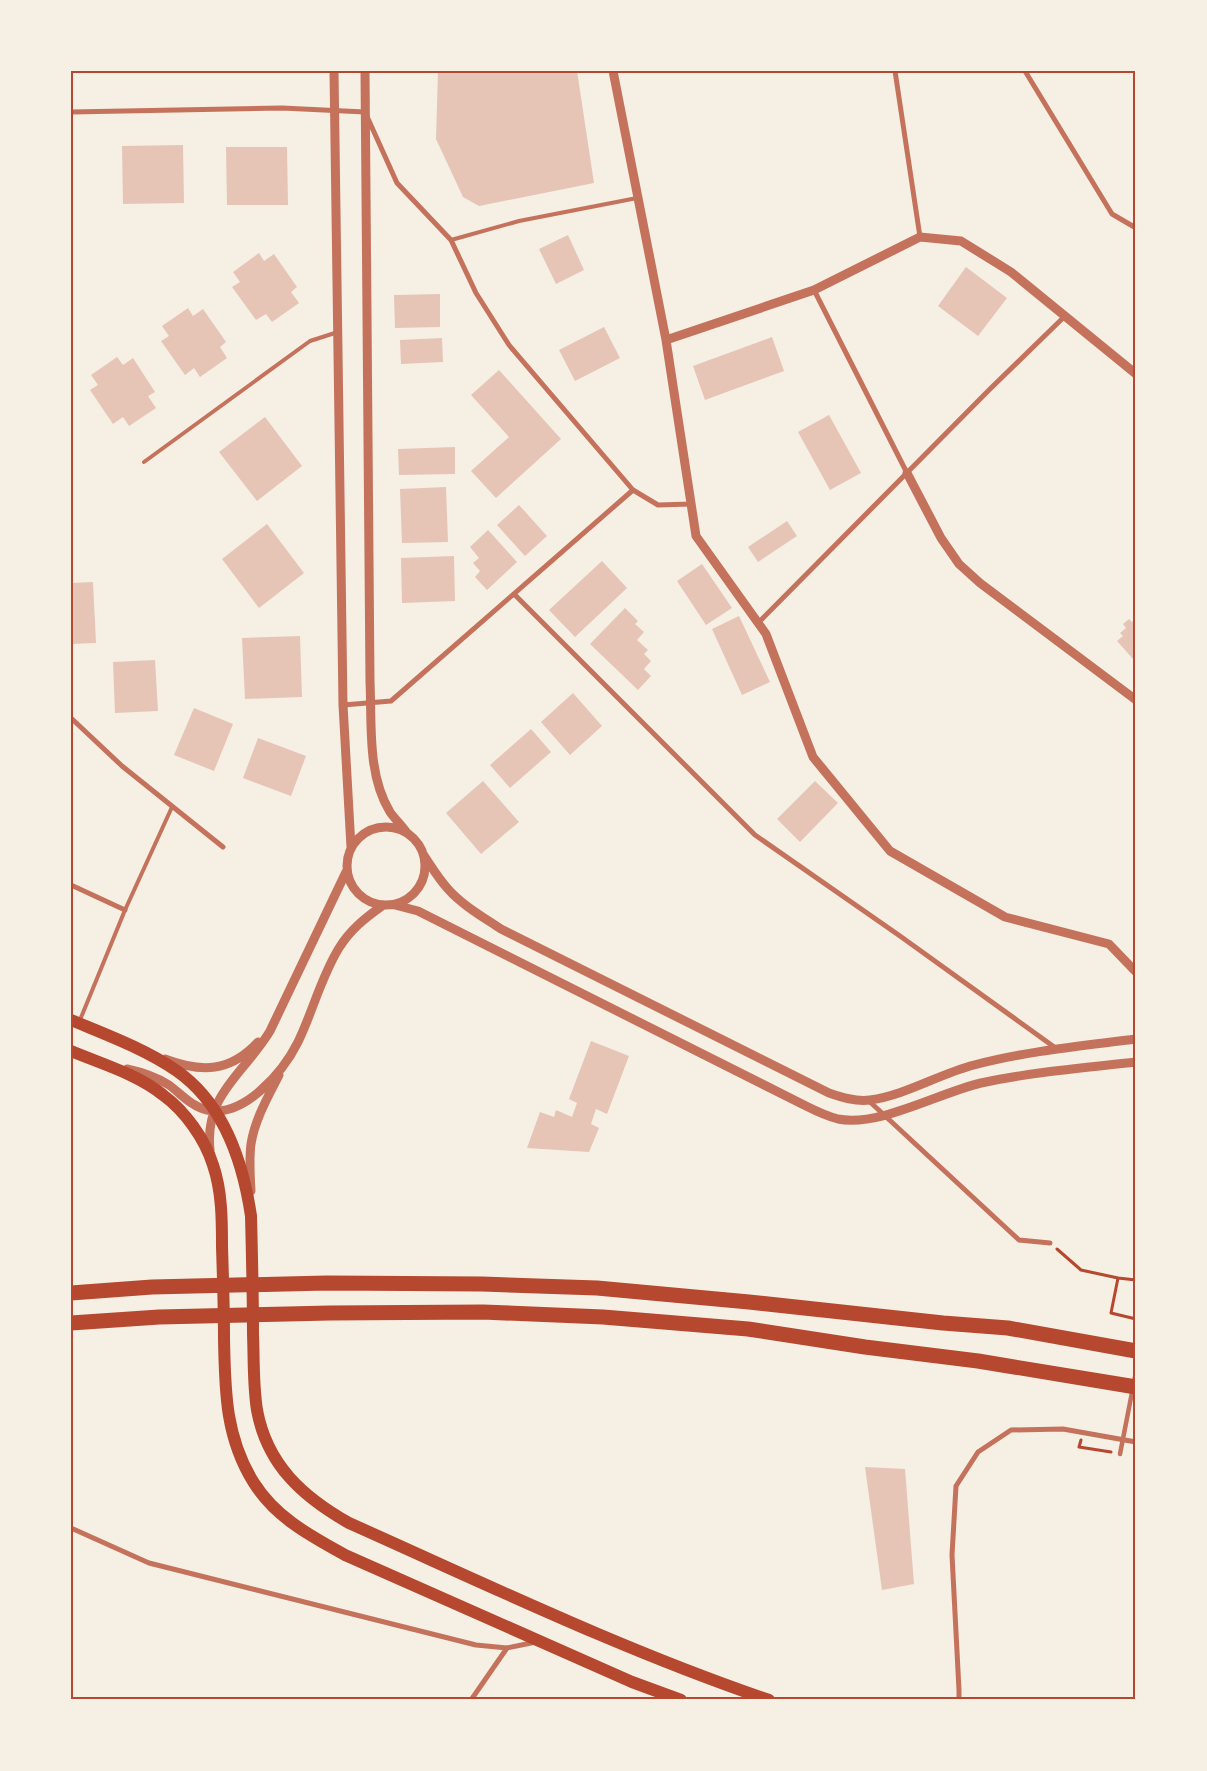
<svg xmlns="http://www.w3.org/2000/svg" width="1207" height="1771" viewBox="0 0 1207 1771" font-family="Signika,sans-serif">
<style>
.building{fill:#e6c5b7}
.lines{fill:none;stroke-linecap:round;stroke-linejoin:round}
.path{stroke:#b5482f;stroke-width:3}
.service{stroke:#c5725c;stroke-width:4}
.pedestrian{stroke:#c5725c;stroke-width:4.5}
.minor{stroke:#c5725c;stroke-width:5}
.tertiary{stroke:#c5725c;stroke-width:9}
.primary{stroke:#b5482f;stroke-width:12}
.motorway{stroke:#b5482f;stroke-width:15}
.neatline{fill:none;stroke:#b5482f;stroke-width:2}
</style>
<rect width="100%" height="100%" fill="#f6efe4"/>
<path class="building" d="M 438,71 L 577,71 L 594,183 L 479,206 L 463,197 L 436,139 Z
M 183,145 L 184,203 L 123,204 L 122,146 Z
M 226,147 L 287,147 L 288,205 L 227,205 Z
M 568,235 L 584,270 L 556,284 L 539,249 Z
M 259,253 L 264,261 L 274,254 L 297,287 L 291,292 L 299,303 L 272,322 L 266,314 L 256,320 L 232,287 L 240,282 L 233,272 Z
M 966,267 L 1007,298 L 978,336 L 938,306 Z
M 440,294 L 440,327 L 395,328 L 394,295 Z
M 188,308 L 193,316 L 203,309 L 226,342 L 220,347 L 227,358 L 200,377 L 194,368 L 185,375 L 161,341 L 169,336 L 162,326 Z
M 604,327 L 620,358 L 575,381 L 559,350 Z
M 772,337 L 784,371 L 705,400 L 693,366 Z
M 442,338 L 443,362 L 401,364 L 400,340 Z
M 117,357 L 123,365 L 133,358 L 155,392 L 148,396 L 156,408 L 129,426 L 123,417 L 113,424 L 90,390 L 98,385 L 91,375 Z
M 499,370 L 561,439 L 496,498 L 471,471 L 509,437 L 471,395 Z
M 829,415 L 861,473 L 830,490 L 798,432 Z
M 265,417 L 302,466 L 257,501 L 219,452 Z
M 455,447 L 455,474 L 399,475 L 398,449 Z
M 446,487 L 448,542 L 402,543 L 400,489 Z
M 519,505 L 547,536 L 525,556 L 497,525 Z
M 787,521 L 797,536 L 758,562 L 748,547 Z
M 267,524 L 304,573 L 259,608 L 222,559 Z
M 488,530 L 517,562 L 487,590 L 475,577 L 480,571 L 473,563 L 479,558 L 470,547 Z
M 454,556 L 455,601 L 402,603 L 401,558 Z
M 602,561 L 627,588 L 575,637 L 549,610 Z
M 702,564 L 732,608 L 706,625 L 677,581 Z
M 93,582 L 96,643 L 71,644 L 71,583 Z
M 625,608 L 638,621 L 635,624 L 644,632 L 637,640 L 648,650 L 644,654 L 651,661 L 644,669 L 651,676 L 638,690 L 590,644 Z
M 739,616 L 770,682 L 742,695 L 712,629 Z
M 1129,619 L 1132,622 L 1136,619 L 1136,657 L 1133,659 L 1117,641 L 1123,636 L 1120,633 L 1126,628 L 1123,624 Z
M 300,636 L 302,697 L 245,699 L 242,638 Z
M 155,660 L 158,711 L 115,713 L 113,662 Z
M 573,693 L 602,726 L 570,755 L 541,722 Z
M 194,708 L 233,724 L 214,771 L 174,755 Z
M 531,729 L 551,752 L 510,788 L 490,765 Z
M 258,738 L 306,756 L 291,796 L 243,778 Z
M 483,781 L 519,822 L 481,854 L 446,813 Z
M 815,781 L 838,803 L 800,842 L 777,819 Z
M 591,1041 L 629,1056 L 607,1114 L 596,1109 L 591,1124 L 599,1128 L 589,1152 L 527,1148 L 540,1112 L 554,1117 L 556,1110 L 572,1117 L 577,1103 L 569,1099 Z
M 865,1467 L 905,1469 L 914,1584 L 882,1590 Z"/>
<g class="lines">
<path class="path" d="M 1057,1249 L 1081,1270 L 1118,1278
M 1136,1280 L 1118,1278 L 1111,1313 L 1136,1319
M 1081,1440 L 1079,1447 L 1111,1452"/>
<path class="service" d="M 451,240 L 519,221 L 637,198
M 144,462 L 310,341 L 338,332
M 80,1020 L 125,910 L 172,807"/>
<path class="pedestrian" d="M 1120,1454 L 1136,1372"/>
<path class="minor" d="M 895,71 L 920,237
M 1025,71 L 1112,214 L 1136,228
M 71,112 L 282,108 L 365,112 L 397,183 L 451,240 L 476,293 L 509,345 L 633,490 L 658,505 L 691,504
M 814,290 L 907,473
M 514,594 L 755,835 L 900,936 L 1057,1049
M 758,623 L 991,388 L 1065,316
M 343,705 L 391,701 L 633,490
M 71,718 L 122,766 L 223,847
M 71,885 L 125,910
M 869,1101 L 1019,1240 L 1050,1243
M 71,1528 L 149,1563 L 476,1645 L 507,1648 L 536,1642
M 471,1700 L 507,1648
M 959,1700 L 959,1690 L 952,1555 L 956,1486 L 978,1452 L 1011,1430 L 1063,1429 L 1136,1442"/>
<path class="tertiary" d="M 334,71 L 343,705 L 351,847
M 365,71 L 370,682 C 372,725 367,774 390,812 C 395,819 402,826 407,833
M 613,71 L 666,340 L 696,536 L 766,634 L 813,757 L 890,851 L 1005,917 L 1109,944 L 1136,972
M 666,340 L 814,290 L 920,237 L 961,241 L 1011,272 L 1136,374
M 907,473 L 941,538 L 959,564 L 980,583 L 1136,700
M347 866a39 39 0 1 1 78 0a39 39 0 1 1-78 0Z
M 423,854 C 431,866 438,878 448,889 C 462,905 483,917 501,929 L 829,1093 C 841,1097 856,1102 870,1100 C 906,1095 939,1074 974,1065 C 1027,1051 1082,1046 1136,1039
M 395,905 L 418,911 L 806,1106 C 816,1111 826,1116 838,1119 C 880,1127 938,1093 981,1083 C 1032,1072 1084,1068 1136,1062
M 165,1059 C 202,1073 230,1072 258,1042
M 127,1069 C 141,1072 156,1077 169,1085 C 181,1094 192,1107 207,1110 C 244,1118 283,1072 298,1042 C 313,1011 321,977 339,948 C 350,930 365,918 382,906
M 210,1150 C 204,1094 245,1073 270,1031 L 346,872
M 251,1191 C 250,1175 249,1159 251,1144 C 255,1119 268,1097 279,1075"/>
<path class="primary" d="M 71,1020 C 107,1035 145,1049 177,1071 C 224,1104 243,1162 251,1216 C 252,1255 253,1294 253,1334 C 254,1359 253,1385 257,1410 C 267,1465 303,1497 349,1523 C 488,1585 625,1651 769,1700
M 71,1051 C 102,1064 137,1074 163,1095 C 185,1111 205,1139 213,1165 C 222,1191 222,1220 222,1247 C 223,1277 224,1307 224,1338 C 225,1390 225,1437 254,1483 C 276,1518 311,1536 345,1555 L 632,1682 L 681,1700"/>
<path class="motorway" d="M 71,1293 L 152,1287 L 327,1283 L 482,1284 L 597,1288 L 749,1302 L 943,1323 L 1008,1328 L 1136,1351
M 71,1323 L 159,1317 L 330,1313 L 483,1312 L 603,1317 L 748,1329 L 865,1347 L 978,1361 L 1136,1387"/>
</g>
<rect width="1207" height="1771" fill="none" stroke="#f6efe4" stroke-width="145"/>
<rect x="72" y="72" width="1062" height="1626" class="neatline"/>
</svg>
